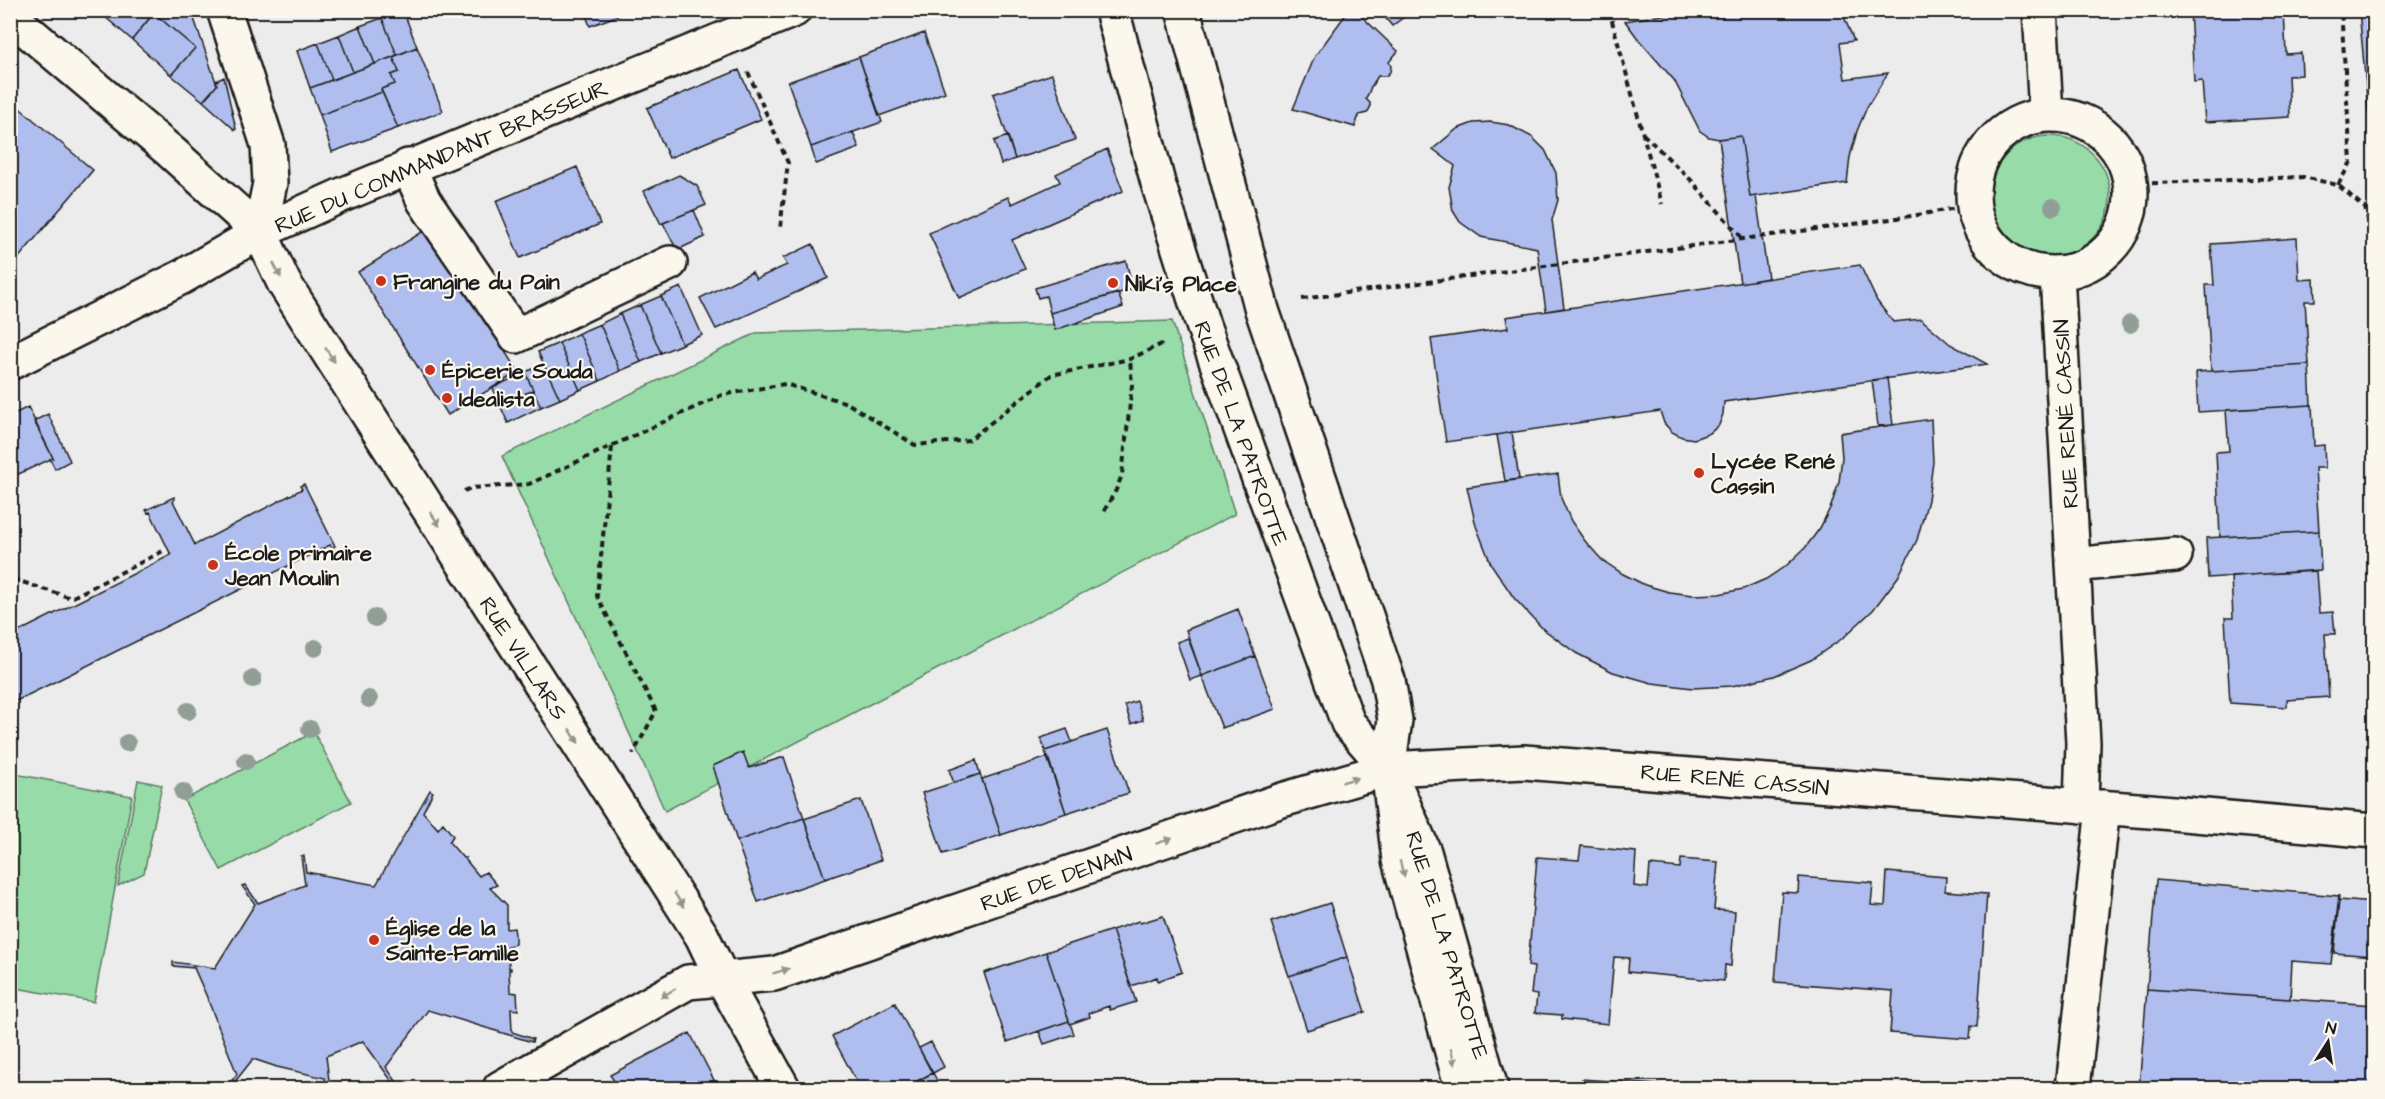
<svg xmlns="http://www.w3.org/2000/svg" width="2385" height="1099" viewBox="0 0 2385 1099" font-family="'Architects Daughter',sans-serif">
<style>
.green{fill:#97dca8;stroke:#5a7c62;stroke-width:1.5}
.building{fill:#afbeee;stroke:#1c1c1c;stroke-width:1.5}
.lines{fill:none;stroke-linecap:round;stroke-linejoin:round}
.minor-casing{stroke:#1c1c1c;stroke-width:38}
.path{stroke:#1c1c1c;stroke-width:4;stroke-dasharray:6 4.5;stroke-linecap:butt}
.minor{stroke:#fbf7ec;stroke-width:33}
.tree{fill:#919e95}
.oneway{fill:#97948e}
.poi-dot{fill:#c8321e;stroke:#fbf7ec;stroke-width:2}
.labels{text-anchor:middle;stroke-width:4.5;stroke-linejoin:round;paint-order:stroke}
.street-label{font-size:22px;fill:#1c1c1c;stroke:#fbf7ec}
.poi-label{font-size:22px;font-weight:bold;fill:#1c1c1c;stroke:#fbf7ec;text-anchor:start}
</style>
<rect width="100%" height="100%" fill="#ececec"/>
<filter id="ink" filterUnits="userSpaceOnUse"><feTurbulence type="fractalNoise" baseFrequency=".0167" numOctaves="2"/><feDisplacementMap in="SourceGraphic" scale="12" xChannelSelector="R" yChannelSelector="G"/><feConvolveMatrix kernelMatrix="1 2 1 2 8 2 1 2 1" color-interpolation-filters="sRGB"/></filter>
<g filter="url(#ink)">
<path class="green" d="M1990 196a60 60 0 1 1 120 0a60 60 0 1 1-120 0Z
M 1172,321 L 1235,514 L 665,811 L 502,456 L 756,333 Z
M 314,732 L 351,802 L 221,870 L 184,800 Z
M 10,773 L 132,796 L 94,1002 L 11,987 Z
M 138,780 L 162,785 L 144,873 L 118,886 Z"/>
<path class="building" d="M 97,10 L 156,10 L 132,40 Z
M 156,10 L 191,10 L 217,85 L 203,101 L 171,75 L 195,48 L 154,13 Z
M 403,10 L 417,47 L 397,55 L 382,18 Z
M 584,10 L 632,10 L 590,26 Z
M 1349,10 L 1355,10 L 1398,51 L 1389,62 L 1391,66 L 1390,72 L 1386,76 L 1378,76 L 1371,87 L 1366,99 L 1370,103 L 1370,108 L 1367,113 L 1359,115 L 1355,127 L 1293,109 L 1315,56 Z
M 1379,10 L 1413,10 L 1392,26 Z
M 1694,10 L 1837,10 L 1844,17 L 1854,41 L 1840,43 L 1845,79 L 1888,73 L 1867,107 L 1857,131 L 1850,157 L 1847,183 L 1750,197 L 1741,136 L 1719,139 L 1709,137 L 1700,131 L 1674,80 L 1639,40 L 1625,21 Z
M 2190,10 L 2284,10 L 2286,54 L 2301,53 L 2302,75 L 2288,76 L 2290,117 L 2205,122 L 2202,81 L 2194,82 Z
M 2359,10 L 2374,10 L 2374,141 L 2371,141 Z
M 154,13 L 195,48 L 171,75 L 132,40 Z
M 382,18 L 397,55 L 375,64 L 360,26 Z
M 360,26 L 375,64 L 353,72 L 339,35 Z
M 924,33 L 945,92 L 879,116 L 859,57 Z
M 339,35 L 353,72 L 332,80 L 318,43 Z
M 318,43 L 332,80 L 310,88 L 297,51 Z
M 417,47 L 443,111 L 398,128 L 381,89 L 395,84 L 391,75 L 399,72 L 393,57 Z
M 393,57 L 399,72 L 391,75 L 395,84 L 381,89 L 382,92 L 320,115 L 310,88 Z
M 859,57 L 882,122 L 811,147 L 788,82 Z
M 739,70 L 761,119 L 669,158 L 647,108 Z
M 1052,74 L 1075,140 L 1015,159 L 993,94 Z
M 224,77 L 236,129 L 235,130 L 203,101 L 217,85 L 216,81 Z
M 382,92 L 398,128 L 332,152 L 320,115 Z
M 10,100 L 93,170 L 10,268 Z
M 1491,122 L 1509,125 L 1532,137 L 1545,150 L 1556,173 L 1558,200 L 1552,220 L 1564,308 L 1546,311 L 1537,248 L 1481,237 L 1460,222 L 1453,211 L 1449,187 L 1455,166 L 1433,149 L 1457,129 L 1473,123 Z
M 853,132 L 859,148 L 816,164 L 811,147 Z
M 1008,136 L 1015,159 L 1001,164 L 994,141 Z
M 1741,136 L 1750,197 L 1756,196 L 1768,278 L 1740,283 L 1719,139 Z
M 1107,149 L 1123,191 L 1012,240 L 1025,269 L 959,298 L 929,233 L 1008,197 L 1012,204 L 1060,182 L 1056,174 Z
M 577,167 L 600,224 L 520,258 L 496,201 Z
M 679,175 L 697,186 L 706,205 L 661,224 L 644,191 Z
M 694,210 L 705,237 L 677,250 L 663,223 Z
M 427,229 L 518,372 L 448,415 L 358,272 Z
M 2297,238 L 2299,280 L 2314,279 L 2315,301 L 2305,301 L 2309,365 L 2211,371 L 2206,285 L 2214,285 L 2211,244 Z
M 813,244 L 828,278 L 716,329 L 700,298 L 752,272 L 756,279 L 787,265 L 783,258 Z
M 1126,261 L 1133,289 L 1050,313 L 1046,296 L 1038,298 L 1035,288 Z
M 1860,265 L 1877,301 L 1893,322 L 1921,319 L 1950,344 L 1987,364 L 1724,402 L 1723,414 L 1719,425 L 1710,433 L 1694,439 L 1682,437 L 1672,432 L 1664,423 L 1660,411 L 1446,442 L 1431,339 L 1508,328 L 1506,317 Z
M 681,287 L 702,335 L 682,344 L 661,296 Z
M 1118,293 L 1123,307 L 1055,330 L 1050,313 Z
M 661,296 L 682,344 L 661,353 L 640,305 Z
M 640,305 L 661,353 L 641,362 L 620,314 Z
M 620,314 L 641,362 L 620,371 L 600,324 Z
M 600,324 L 620,371 L 600,381 L 579,333 Z
M 579,333 L 600,381 L 580,390 L 559,343 Z
M 559,343 L 580,390 L 560,399 L 538,352 Z
M 544,365 L 560,399 L 541,407 L 525,372 Z
M 2309,365 L 2311,405 L 2198,412 L 2196,372 Z
M 525,372 L 533,390 L 500,405 L 493,388 Z
M 1887,378 L 1893,425 L 1878,426 L 1872,380 Z
M 533,390 L 541,407 L 508,423 L 500,405 Z
M 2312,405 L 2314,446 L 2324,445 L 2325,468 L 2315,468 L 2319,531 L 2220,537 L 2216,452 L 2229,451 L 2226,410 Z
M 28,407 L 53,458 L 10,478 L 10,416 Z
M 48,414 L 70,461 L 55,469 L 50,459 L 53,458 L 34,421 Z
M 1931,419 L 1933,462 L 1928,500 L 1917,540 L 1898,577 L 1873,610 L 1843,638 L 1811,660 L 1774,676 L 1732,686 L 1693,688 L 1652,683 L 1613,672 L 1576,653 L 1543,629 L 1514,598 L 1491,564 L 1476,526 L 1467,487 L 1558,474 L 1561,498 L 1571,521 L 1585,541 L 1602,560 L 1623,574 L 1645,585 L 1669,592 L 1693,595 L 1719,594 L 1743,589 L 1766,579 L 1787,565 L 1805,548 L 1820,528 L 1831,506 L 1839,482 L 1842,457 L 1840,433 Z
M 1512,432 L 1519,479 L 1505,481 L 1497,435 Z
M 304,484 L 335,546 L 332,548 L 330,545 L 10,704 L 10,636 L 171,555 L 150,512 L 148,513 L 146,510 L 174,497 L 175,499 L 173,501 L 195,545 L 302,489 L 300,486 Z
M 2319,531 L 2321,570 L 2208,578 L 2206,538 Z
M 2316,571 L 2319,613 L 2333,612 L 2335,634 L 2325,634 L 2329,697 L 2287,700 L 2287,707 L 2230,703 L 2225,618 L 2233,618 L 2231,576 Z
M 1238,609 L 1255,656 L 1202,676 L 1186,630 Z
M 1188,638 L 1202,676 L 1190,680 L 1177,642 Z
M 1255,656 L 1275,709 L 1222,728 L 1202,676 Z
M 1137,701 L 1143,720 L 1131,724 L 1125,705 Z
M 1067,729 L 1072,742 L 1045,751 L 1041,738 Z
M 1107,730 L 1129,793 L 1066,813 L 1045,751 Z
M 743,752 L 749,768 L 784,757 L 804,818 L 737,841 L 713,766 Z
M 1048,757 L 1066,813 L 1001,835 L 982,779 Z
M 976,760 L 980,774 L 954,783 L 949,770 Z
M 980,774 L 1001,835 L 943,854 L 922,793 Z
M 430,790 L 433,792 L 423,812 L 438,829 L 443,823 L 453,836 L 449,842 L 463,858 L 466,858 L 465,859 L 479,876 L 486,872 L 497,885 L 490,888 L 507,905 L 507,929 L 514,928 L 515,935 L 515,944 L 508,946 L 509,968 L 511,968 L 511,970 L 509,970 L 510,992 L 517,993 L 518,1010 L 511,1009 L 512,1032 L 533,1039 L 532,1042 L 428,1010 L 386,1067 L 399,1085 L 396,1087 L 363,1041 L 326,1056 L 330,1088 L 327,1088 L 325,1078 L 277,1067 L 253,1059 L 230,1088 L 226,1088 L 237,1074 L 206,995 L 194,968 L 173,966 L 173,962 L 215,968 L 255,904 L 242,886 L 245,885 L 258,903 L 305,885 L 301,856 L 304,856 L 306,872 L 376,885 Z
M 861,800 L 881,860 L 825,879 L 804,819 Z
M 804,818 L 825,879 L 758,902 L 737,841 Z
M 1581,846 L 1636,852 L 1634,886 L 1648,888 L 1650,865 L 1680,868 L 1681,859 L 1718,862 L 1714,910 L 1735,911 L 1731,966 L 1725,965 L 1724,981 L 1628,972 L 1629,958 L 1614,957 L 1608,1024 L 1562,1019 L 1562,1015 L 1535,1013 L 1537,995 L 1531,994 L 1534,967 L 1528,966 L 1537,857 L 1579,860 Z
M 1887,872 L 1946,877 L 1945,891 L 1987,894 L 1977,1027 L 1971,1026 L 1970,1039 L 1890,1033 L 1893,991 L 1775,982 L 1782,892 L 1798,893 L 1799,877 L 1873,883 L 1871,905 L 1885,906 Z
M 2156,880 L 2339,896 L 2331,964 L 2292,961 L 2290,999 L 2147,989 Z
M 2339,900 L 2374,903 L 2374,956 L 2334,953 Z
M 1330,903 L 1347,957 L 1289,976 L 1271,922 Z
M 1163,916 L 1182,972 L 1158,981 L 1157,977 L 1131,986 L 1112,930 L 1139,921 L 1140,923 Z
M 1112,930 L 1136,1002 L 1110,1010 L 1109,1006 L 1089,1013 L 1090,1017 L 1070,1024 L 1046,952 Z
M 1046,952 L 1069,1021 L 1007,1042 L 984,973 Z
M 1347,957 L 1365,1012 L 1307,1030 L 1289,976 Z
M 2147,989 L 2374,1005 L 2374,1088 L 2139,1088 Z
M 895,1003 L 932,1073 L 904,1088 L 860,1088 L 832,1036 Z
M 1069,1021 L 1074,1034 L 1044,1044 L 1039,1031 Z
M 690,1033 L 718,1088 L 619,1088 L 610,1075 Z
M 931,1042 L 944,1067 L 933,1073 L 919,1048 Z
M 933,1073 L 941,1088 L 925,1088 L 921,1079 Z
M 921,1079 L 925,1088 L 904,1088 Z
M 1582,1079 L 1670,1086 L 1670,1088 L 1582,1088 Z"/>
<g class="lines">
<g class="minor-casing">
<path id="minor" d="M 224,10 L 268,145 L 270,183 L 260,232
M 1112,10 L 1158,183 L 1203,325 L 1348,723 L 1388,769 L 1424,852 L 1491,1088
M 1183,10 L 1262,310 L 1388,680 L 1395,720 L 1388,769 L 1399,860 L 1462,1088
M 2040,10 L 2046,114
M 10,16 L 171,152 L 260,232 L 284,283 L 702,936 L 723,980 L 783,1088
M1973 194a79 79 0 1 1 158 0a79 79 0 1 1-158 0Z
M 408,166 L 424,201 L 516,336 L 670,263
M 2057,274 L 2083,743 L 2081,806
M 10,363 L 182,277 L 260,232 L 342,195 L 794,10
M 2073,565 L 2175,555
M 500,1088 L 688,982 L 774,974 L 1282,800 L 1388,769 L 1524,762 L 2150,811 L 2374,831
M 2073,1088 L 2103,807"/>
</g>
<path class="path" d="M 1609,10 L 1662,204
M 748,72 L 788,163 L 780,229
M 1643,134 L 1691,180 L 1743,239
M 2131,184 L 2303,177 L 2338,185 L 2365,208 L 2374,242 L 2374,253
M 2338,185 L 2351,162 L 2341,10
M 1302,299 L 1912,216 L 1973,205
M 612,447 L 597,596 L 656,711 L 633,754
M 464,491 L 472,488 L 529,484 L 722,395 L 785,384 L 847,403 L 915,445 L 969,440 L 1051,375 L 1130,359 L 1166,342
M 1104,511 L 1116,490 L 1122,475 L 1132,385 L 1130,359
M 13,579 L 71,598 L 163,551"/>
<use href="#minor" class="minor"/>
</g>
<g class="tree">
<circle cx="2053" cy="207" r="9"/>
<circle cx="2130" cy="324" r="9"/>
<circle cx="375" cy="618" r="9"/>
<circle cx="315" cy="648" r="9"/>
<circle cx="253" cy="679" r="9"/>
<circle cx="369" cy="699" r="9"/>
<circle cx="188" cy="711" r="9"/>
<circle cx="310" cy="729" r="9"/>
<circle cx="127" cy="743" r="9"/>
<circle cx="246" cy="761" r="9"/>
<circle cx="183" cy="792" r="9"/>
</g>
<defs><path id="oneway-solid" d="M-6-.8H1V-3.2L6.5 0L1 3.2V.8H-6Z" transform="scale(1.5)"/></defs>
<g class="oneway">
<use href="#oneway-solid" transform="translate(277 270) rotate(63)"/>
<use href="#oneway-solid" transform="translate(330 355) rotate(57)"/>
<use href="#oneway-solid" transform="translate(435 519) rotate(57)"/>
<use href="#oneway-solid" transform="translate(574 736) rotate(57)"/>
<use href="#oneway-solid" transform="translate(1350 780) rotate(-16)"/>
<use href="#oneway-solid" transform="translate(1164 841) rotate(-19)"/>
<use href="#oneway-solid" transform="translate(1402 869) rotate(75)"/>
<use href="#oneway-solid" transform="translate(679 900) rotate(57)"/>
<use href="#oneway-solid" transform="translate(781 971) rotate(-17)"/>
<use href="#oneway-solid" transform="translate(668 993) rotate(150)"/>
<use href="#oneway-solid" transform="translate(1453 1057) rotate(75)"/>
</g>
</g>
<g class="poi-dot">
<circle cx="381" cy="281" r="6"/>
<circle cx="1113" cy="283" r="6"/>
<circle cx="430" cy="370" r="6"/>
<circle cx="447" cy="398" r="6"/>
<circle cx="1699" cy="473" r="6"/>
<circle cx="213" cy="565" r="6"/>
<circle cx="374" cy="940" r="6"/>
</g>
<g class="labels">
<g class="street-label">
<text transform="translate(441 156) rotate(-23)" y="8">RUE DU COMMANDANT BRASSEUR</text>
<text transform="translate(2065 414) rotate(-93)" y="8">RUE RENÉ CASSIN</text>
<text transform="translate(1242 433) rotate(70)" y="8">RUE DE LA PATROTTE</text>
<text transform="translate(524 658) rotate(57)" y="8">RUE VILLARS</text>
<text transform="translate(1735 779) rotate(5)" y="8">RUE RENÉ CASSIN</text>
<text transform="translate(1056 878) rotate(-19)" y="8">RUE DE DENAIN</text>
<text transform="translate(1448 945) rotate(73)" y="8">RUE DE LA PATROTTE</text>
</g>
<g class="poi-label">
<text x="393" y="289">Frangine du Pain</text>
<text x="1125" y="291">Niki's Place</text>
<text x="442" y="378">Épicerie Souda</text>
<text x="459" y="406">Idealista</text>
<text x="1711" y="468">Lycée René<tspan x="1711" dy="25">Cassin</tspan></text>
<text x="225" y="560">École primaire<tspan x="225" dy="25">Jean Moulin</tspan></text>
<text x="386" y="935">Église de la<tspan x="386" dy="25">Sainte-Famille</tspan></text>
</g>
</g>
<rect width="2385" height="1099" fill="none" stroke="#fbf7ec" stroke-width="36"/>
<rect x="18" y="18" width="2349" height="1063" fill="none" stroke="#1c1c1c" stroke-width="2" filter="url(#ink)"/>
<g transform="translate(2328 1042) rotate(12)" stroke="#fbf7ec" stroke-width="4.5" paint-order="stroke">
<path d="M0-4.5L10 22L0 15L-10 22Z" fill="#1c1c1c"/>
<text y="-9" font-size="16" font-weight="bold" text-anchor="middle" fill="#1c1c1c">N</text>
</g>
</svg>
